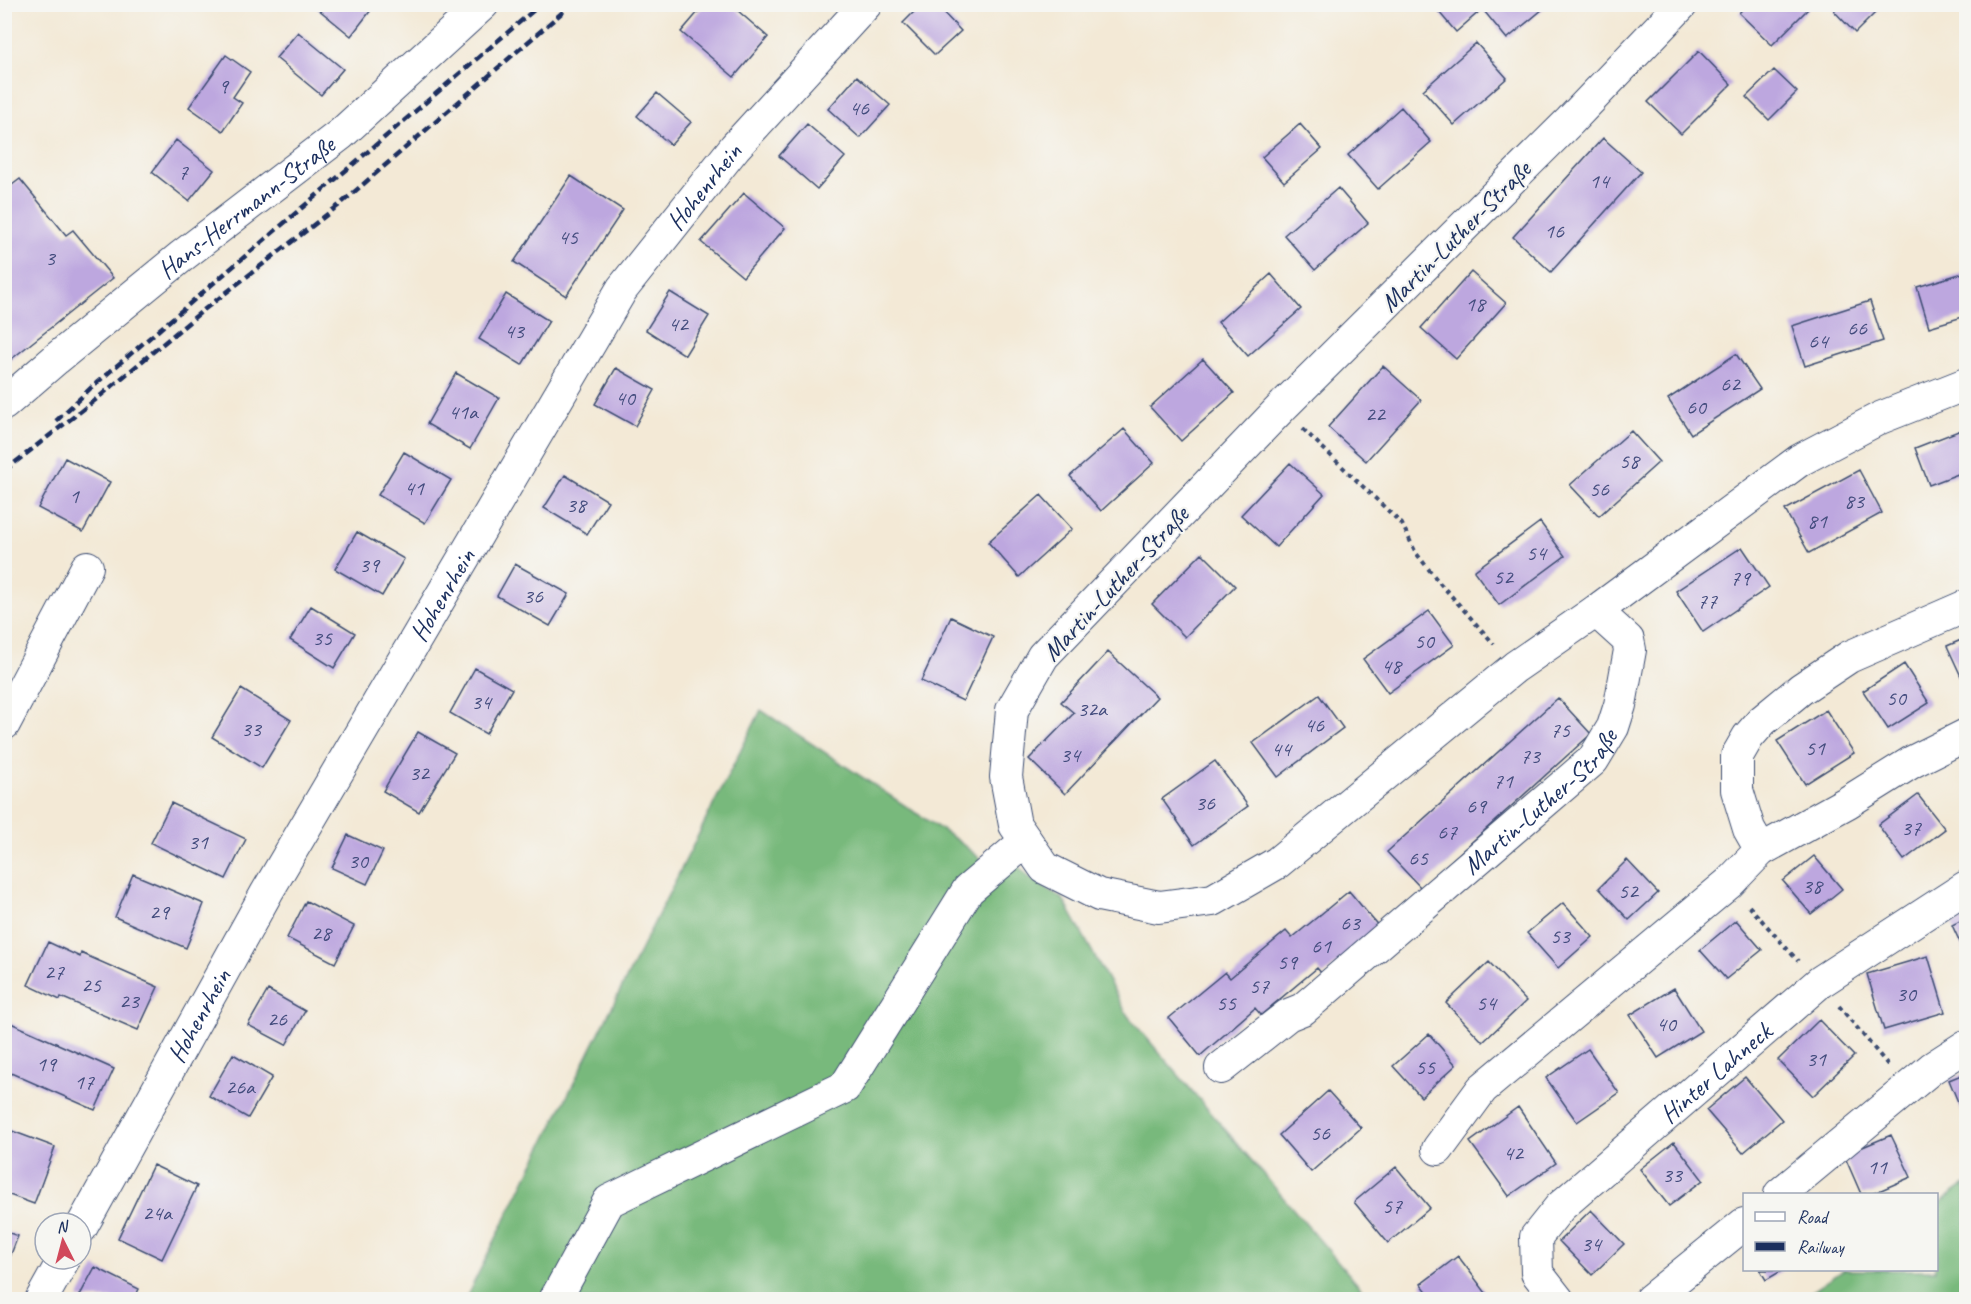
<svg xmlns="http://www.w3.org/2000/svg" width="1971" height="1304" viewBox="0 0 1971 1304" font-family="Caveat,sans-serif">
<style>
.forest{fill:#78b97b;stroke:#4a746c;stroke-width:1.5}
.building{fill:#bda7df}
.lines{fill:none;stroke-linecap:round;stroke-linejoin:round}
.street-casing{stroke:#3b4b70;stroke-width:34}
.path{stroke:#3b4b70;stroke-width:4;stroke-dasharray:4.5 4.5;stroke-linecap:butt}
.street{stroke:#fff;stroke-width:32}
.rail{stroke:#1b2f5e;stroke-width:4.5;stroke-dasharray:9 4.5;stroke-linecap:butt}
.labels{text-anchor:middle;stroke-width:4.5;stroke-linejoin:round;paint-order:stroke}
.number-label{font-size:22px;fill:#444d7e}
.street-label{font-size:26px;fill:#1b2f5e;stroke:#f6f6f2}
</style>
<rect width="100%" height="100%" fill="#f6f6f2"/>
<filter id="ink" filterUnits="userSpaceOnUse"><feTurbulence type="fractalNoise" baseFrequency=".0167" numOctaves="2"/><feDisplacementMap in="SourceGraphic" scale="12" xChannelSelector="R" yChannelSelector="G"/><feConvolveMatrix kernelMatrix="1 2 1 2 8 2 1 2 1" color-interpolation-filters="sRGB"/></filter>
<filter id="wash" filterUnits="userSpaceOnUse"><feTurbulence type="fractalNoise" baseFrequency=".008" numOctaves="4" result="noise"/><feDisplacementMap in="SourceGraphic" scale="24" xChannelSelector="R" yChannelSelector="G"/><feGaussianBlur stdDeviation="1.35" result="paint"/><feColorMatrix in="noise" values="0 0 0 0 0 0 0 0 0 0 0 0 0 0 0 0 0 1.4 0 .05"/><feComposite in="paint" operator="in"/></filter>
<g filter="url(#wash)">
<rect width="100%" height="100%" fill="#f3e9d6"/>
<path class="forest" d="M 761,710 L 957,840 L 995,870 L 1010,858 L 1027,876 L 1063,899 L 1128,1016 L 1370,1299 L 465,1300 Z
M 1966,1184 L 1966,1299 L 1801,1299 L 1844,1270 L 1936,1270 L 1937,1205 Z"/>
<g id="blocks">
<path class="building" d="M 312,4 L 364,4 L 371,10 L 351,36 Z
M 705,4 L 730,4 L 768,37 L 734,77 L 681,32 Z
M 922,4 L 935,4 L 961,31 L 935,55 L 903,23 Z
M 1432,4 L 1477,4 L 1481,10 L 1456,32 Z
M 1482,4 L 1549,4 L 1507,39 L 1480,6 Z
M 1747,4 L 1813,4 L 1772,45 L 1739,13 Z
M 1840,4 L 1884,4 L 1855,33 L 1834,11 Z
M 298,32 L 343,69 L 321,95 L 276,58 Z
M 1476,43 L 1507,78 L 1454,125 L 1423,90 Z
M 1699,51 L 1731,84 L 1681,134 L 1648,102 Z
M 226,55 L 250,72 L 233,97 L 242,103 L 223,131 L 189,107 Z
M 1774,70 L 1797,92 L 1769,120 L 1746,97 Z
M 857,76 L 890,105 L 860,138 L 828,109 Z
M 657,93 L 691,122 L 671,145 L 637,116 Z
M 1401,107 L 1431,142 L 1378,189 L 1348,155 Z
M 807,124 L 845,157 L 817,189 L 779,156 Z
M 1300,124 L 1322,149 L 1284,182 L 1262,157 Z
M 1603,138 L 1641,172 L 1551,272 L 1513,237 Z
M 176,140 L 214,170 L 189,201 L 152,172 Z
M 571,176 L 623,210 L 566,296 L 514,262 Z
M 20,179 L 66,235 L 73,230 L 113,278 L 4,365 L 4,191 Z
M 1338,188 L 1368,223 L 1315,270 L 1284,235 Z
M 744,193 L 785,228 L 743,277 L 701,242 Z
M 1471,272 L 1506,303 L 1456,359 L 1421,328 Z
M 1966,272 L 1966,316 L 1929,327 L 1917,287 Z
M 1271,274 L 1301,309 L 1248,356 L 1218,322 Z
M 670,292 L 709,316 L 685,355 L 646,330 Z
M 506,294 L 549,321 L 522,365 L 479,339 Z
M 1870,301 L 1883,341 L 1805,366 L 1792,326 Z
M 1736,354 L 1760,389 L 1691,434 L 1668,399 Z
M 1203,359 L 1234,393 L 1181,441 L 1150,407 Z
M 1383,366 L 1421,400 L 1366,461 L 1328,427 Z
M 616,368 L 655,390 L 635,426 L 595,404 Z
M 456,373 L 499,398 L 470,449 L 427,424 Z
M 1966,428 L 1966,471 L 1929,485 L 1915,448 Z
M 1124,429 L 1154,463 L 1101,511 L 1070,476 Z
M 1631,431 L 1659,462 L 1599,516 L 1570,485 Z
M 404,452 L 451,480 L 425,523 L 378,495 Z
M 65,458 L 110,482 L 83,532 L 38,508 Z
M 1290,463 L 1324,494 L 1276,547 L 1241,515 Z
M 1859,470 L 1882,513 L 1809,553 L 1785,510 Z
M 565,475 L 608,501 L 587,534 L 544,508 Z
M 1041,495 L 1072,529 L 1019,577 L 988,542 Z
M 1540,522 L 1565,556 L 1499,605 L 1474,571 Z
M 357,532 L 404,559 L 382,596 L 335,569 Z
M 1742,547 L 1769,587 L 1703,632 L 1676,591 Z
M 1202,553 L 1235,586 L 1185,637 L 1152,604 Z
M 515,564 L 569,594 L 550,626 L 497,596 Z
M 311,606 L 355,633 L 334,668 L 290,640 Z
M 1429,611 L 1454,645 L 1388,693 L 1363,659 Z
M 951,617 L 993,637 L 963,701 L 921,681 Z
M 1966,638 L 1966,687 L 1947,646 Z
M 1108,652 L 1157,697 L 1065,794 L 1029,759 L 1074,713 L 1061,702 Z
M 1904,664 L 1929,703 L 1888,729 L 1863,691 Z
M 475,668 L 512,689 L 486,734 L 450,713 Z
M 241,689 L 291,720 L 262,768 L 212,737 Z
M 1319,695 L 1343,728 L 1278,777 L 1253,743 Z
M 1558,698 L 1591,734 L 1421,888 L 1387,852 Z
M 1826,710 L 1854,753 L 1805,784 L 1777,741 Z
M 418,732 L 455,753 L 419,812 L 383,791 Z
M 1215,761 L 1248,806 L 1194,845 L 1162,799 Z
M 1918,795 L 1945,829 L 1904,860 L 1878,825 Z
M 171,803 L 246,839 L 226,879 L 151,843 Z
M 348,835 L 383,851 L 367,884 L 332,868 Z
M 1814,856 L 1842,889 L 1811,914 L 1783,881 Z
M 1627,860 L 1658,893 L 1629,920 L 1599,888 Z
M 133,874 L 204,904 L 186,948 L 115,917 Z
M 1349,891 L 1380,928 L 1323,975 L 1317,968 L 1261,1015 L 1255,1008 L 1200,1056 L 1169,1018 L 1225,972 L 1230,978 L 1286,931 L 1292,938 Z
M 306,901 L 354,926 L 335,963 L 287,938 Z
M 1563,903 L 1593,937 L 1558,968 L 1527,933 Z
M 1966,918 L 1966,955 L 1952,925 Z
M 1736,920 L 1762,950 L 1726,979 L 1700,950 Z
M 48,942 L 80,957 L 81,953 L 158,987 L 138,1030 L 61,997 L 60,1000 L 28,985 Z
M 1928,956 L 1945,1012 L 1884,1030 L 1867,974 Z
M 1489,962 L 1526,1001 L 1483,1042 L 1446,1003 Z
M 1674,988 L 1701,1031 L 1658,1058 L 1630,1015 Z
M 268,990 L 305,1011 L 286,1045 L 248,1025 Z
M 4,1020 L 114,1069 L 95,1110 L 4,1070 Z
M 1819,1020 L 1854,1056 L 1813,1096 L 1778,1060 Z
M 1429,1034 L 1456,1065 L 1421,1097 L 1393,1066 Z
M 1588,1049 L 1619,1093 L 1577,1122 L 1546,1078 Z
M 233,1054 L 272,1077 L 248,1118 L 209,1096 Z
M 1966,1073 L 1966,1119 L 1965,1119 L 1949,1080 Z
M 1745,1077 L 1782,1120 L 1743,1153 L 1706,1110 Z
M 1328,1091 L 1361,1128 L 1311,1172 L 1279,1135 Z
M 1518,1107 L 1556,1163 L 1509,1196 L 1470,1142 Z
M 4,1128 L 55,1147 L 34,1204 L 4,1193 Z
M 1891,1135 L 1911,1177 L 1872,1194 L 1861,1194 L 1844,1155 Z
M 1674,1142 L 1703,1180 L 1669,1206 L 1640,1169 Z
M 153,1165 L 197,1186 L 162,1259 L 118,1238 Z
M 1396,1167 L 1430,1208 L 1388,1243 L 1354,1202 Z
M 1591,1210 L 1624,1244 L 1592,1275 L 1559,1241 Z
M 4,1231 L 18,1236 L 5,1270 L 4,1270 Z
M 1458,1256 L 1489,1297 L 1486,1299 L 1433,1299 L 1421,1284 Z
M 95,1267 L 139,1289 L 134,1299 L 78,1299 Z
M 1760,1270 L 1783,1270 L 1766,1280 Z"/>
</g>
</g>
<g filter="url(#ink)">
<use href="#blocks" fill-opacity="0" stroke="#3b4b70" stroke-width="1.5"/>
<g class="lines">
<g class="street-casing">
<g id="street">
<path d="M 1682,4 L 1570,121 L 1281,408 L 1043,656 L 1012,710 L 1006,777 L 1015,825 L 1045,868 L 1099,895 L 1159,907 L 1213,900 L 1277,863 L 1515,667 L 1596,611 L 1800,460 L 1880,418 L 1966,384"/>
<path id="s1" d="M 4,404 L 56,359 L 182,256 L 341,134 L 483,4"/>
<path d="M 4,724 L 87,567"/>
<path d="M 1761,850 L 1749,829 L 1737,790 L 1737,756 L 1748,737 L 1762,721 L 1801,689 L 1849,657 L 1966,606"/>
<path id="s2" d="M 1221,1068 L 1288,1015 L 1303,1009 L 1593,760 L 1613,727 L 1620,705 L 1630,650 L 1628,640 L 1596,611"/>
<path d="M 1438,1149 L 1482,1089 L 1729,883 L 1761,850 L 1848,802 L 1912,762 L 1966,735"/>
<path d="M 1780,1194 L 1932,1068 L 1966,1046"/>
<path id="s3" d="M 81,1228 L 267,892 L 622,289 L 735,147 L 866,4"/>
<path d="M 41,1300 L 64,1259"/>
<path d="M 555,1300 L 609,1201 L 845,1087 L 968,890 L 1026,841"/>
<path id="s4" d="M 1558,1300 L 1537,1273 L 1536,1237 L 1560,1207 L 1820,982 L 1966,887"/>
<path d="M 1650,1300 L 1744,1224"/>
</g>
</g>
<path class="path" d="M 1303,429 L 1402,524 L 1416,553 L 1438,581 L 1494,644
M 1749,906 L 1798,961
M 1839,1006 L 1888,1065"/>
<use href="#street" class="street"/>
<path class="rail" d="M 56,421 L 93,386 L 541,4
M 4,471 L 99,397 L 201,312 L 338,206 L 572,4"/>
</g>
</g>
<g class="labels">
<g class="number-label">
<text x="223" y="93">9</text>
<text x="859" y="115">46</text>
<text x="183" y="179">7</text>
<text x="1599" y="188">14</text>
<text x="1554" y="238">16</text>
<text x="568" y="244">45</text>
<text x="50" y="265">3</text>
<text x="1475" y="311">18</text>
<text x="678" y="331">42</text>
<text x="1857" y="335">66</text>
<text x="514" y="338">43</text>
<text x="1818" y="348">64</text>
<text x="1730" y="391">62</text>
<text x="625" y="405">40</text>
<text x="1696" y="414">60</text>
<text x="463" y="419">41a</text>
<text x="1375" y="421">22</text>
<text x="1629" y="468">58</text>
<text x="414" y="495">41</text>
<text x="1599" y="496">56</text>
<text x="74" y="503">1</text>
<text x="1854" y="508">83</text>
<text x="576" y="512">38</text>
<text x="1817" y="528">81</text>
<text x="1536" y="560">54</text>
<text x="369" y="572">39</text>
<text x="1503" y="584">52</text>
<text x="1740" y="585">79</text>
<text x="533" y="603">36</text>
<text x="1707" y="608">77</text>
<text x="322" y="645">35</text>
<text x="1424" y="648">50</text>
<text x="1391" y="673">48</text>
<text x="1896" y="705">50</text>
<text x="481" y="709">34</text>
<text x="1092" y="716">32a</text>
<text x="1314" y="732">46</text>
<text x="251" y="736">33</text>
<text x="1560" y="737">75</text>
<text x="1815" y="755">51</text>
<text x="1281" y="756">44</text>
<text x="1070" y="762">34</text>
<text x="1530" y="763">73</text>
<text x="419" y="780">32</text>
<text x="1503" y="788">71</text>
<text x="1205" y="810">36</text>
<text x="1476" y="813">69</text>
<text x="1911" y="835">37</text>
<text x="1447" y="839">67</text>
<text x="198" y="849">31</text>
<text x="1418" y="865">65</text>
<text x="358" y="868">30</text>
<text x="1812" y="893">38</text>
<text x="1628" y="898">52</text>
<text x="159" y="919">29</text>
<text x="1350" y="930">63</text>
<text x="321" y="940">28</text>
<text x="1560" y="943">53</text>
<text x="1321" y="953">61</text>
<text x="1287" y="969">59</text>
<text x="54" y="979">27</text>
<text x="91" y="992">25</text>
<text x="1259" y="993">57</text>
<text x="1906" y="1001">30</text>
<text x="129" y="1008">23</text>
<text x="1226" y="1010">55</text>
<text x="1486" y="1010">54</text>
<text x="277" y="1026">26</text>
<text x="1666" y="1031">40</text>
<text x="1816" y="1066">31</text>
<text x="46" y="1071">19</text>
<text x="1425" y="1074">55</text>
<text x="84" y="1089">17</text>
<text x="240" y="1094">26a</text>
<text x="1320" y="1140">56</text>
<text x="1513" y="1160">42</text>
<text x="1877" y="1174">11</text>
<text x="1672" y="1182">33</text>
<text x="1392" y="1213">57</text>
<text x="157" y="1220">24a</text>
<text x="1591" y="1251">34</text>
</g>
<g class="street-label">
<text dy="9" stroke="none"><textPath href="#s3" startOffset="1215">Hohenrhein</textPath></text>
<text dy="9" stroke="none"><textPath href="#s1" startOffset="312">Hans-Herrmann-Straße</textPath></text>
<text transform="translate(1455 236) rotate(-45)" y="9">Martin-Luther-Straße</text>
<text transform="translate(1115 583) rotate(-47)" y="9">Martin-Luther-Straße</text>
<text dy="9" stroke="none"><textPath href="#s3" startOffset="729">Hohenrhein</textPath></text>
<text dy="9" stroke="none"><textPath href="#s2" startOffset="417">Martin-Luther-Straße</textPath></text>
<text dy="9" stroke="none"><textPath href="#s3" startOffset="243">Hohenrhein</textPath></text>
<text dy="9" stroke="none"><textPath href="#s4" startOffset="314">Hinter Lahneck</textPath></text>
</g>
</g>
<rect width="1971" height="1304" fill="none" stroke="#f6f6f2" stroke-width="24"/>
<rect x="1743" y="1193" width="195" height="78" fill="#f6f6f2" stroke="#9ea6b7" stroke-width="1.5"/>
<rect x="1755" y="1212" width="30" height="9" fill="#ffffff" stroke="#9ea6b7" stroke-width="1.5"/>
<text x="1797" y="1223" font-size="18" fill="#1b2f5e">Road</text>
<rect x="1755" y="1242" width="30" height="9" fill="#1b2f5e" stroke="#9ea6b7" stroke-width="1.5"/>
<text x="1797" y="1253" font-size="18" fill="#1b2f5e">Railway</text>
<g transform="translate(63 1241) rotate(354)"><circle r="28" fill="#f6f6f2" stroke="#9ea6b7" stroke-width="1.5"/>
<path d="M0-4.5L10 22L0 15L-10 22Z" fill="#d1495b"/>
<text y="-9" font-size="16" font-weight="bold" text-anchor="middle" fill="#1b2f5e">N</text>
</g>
</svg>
